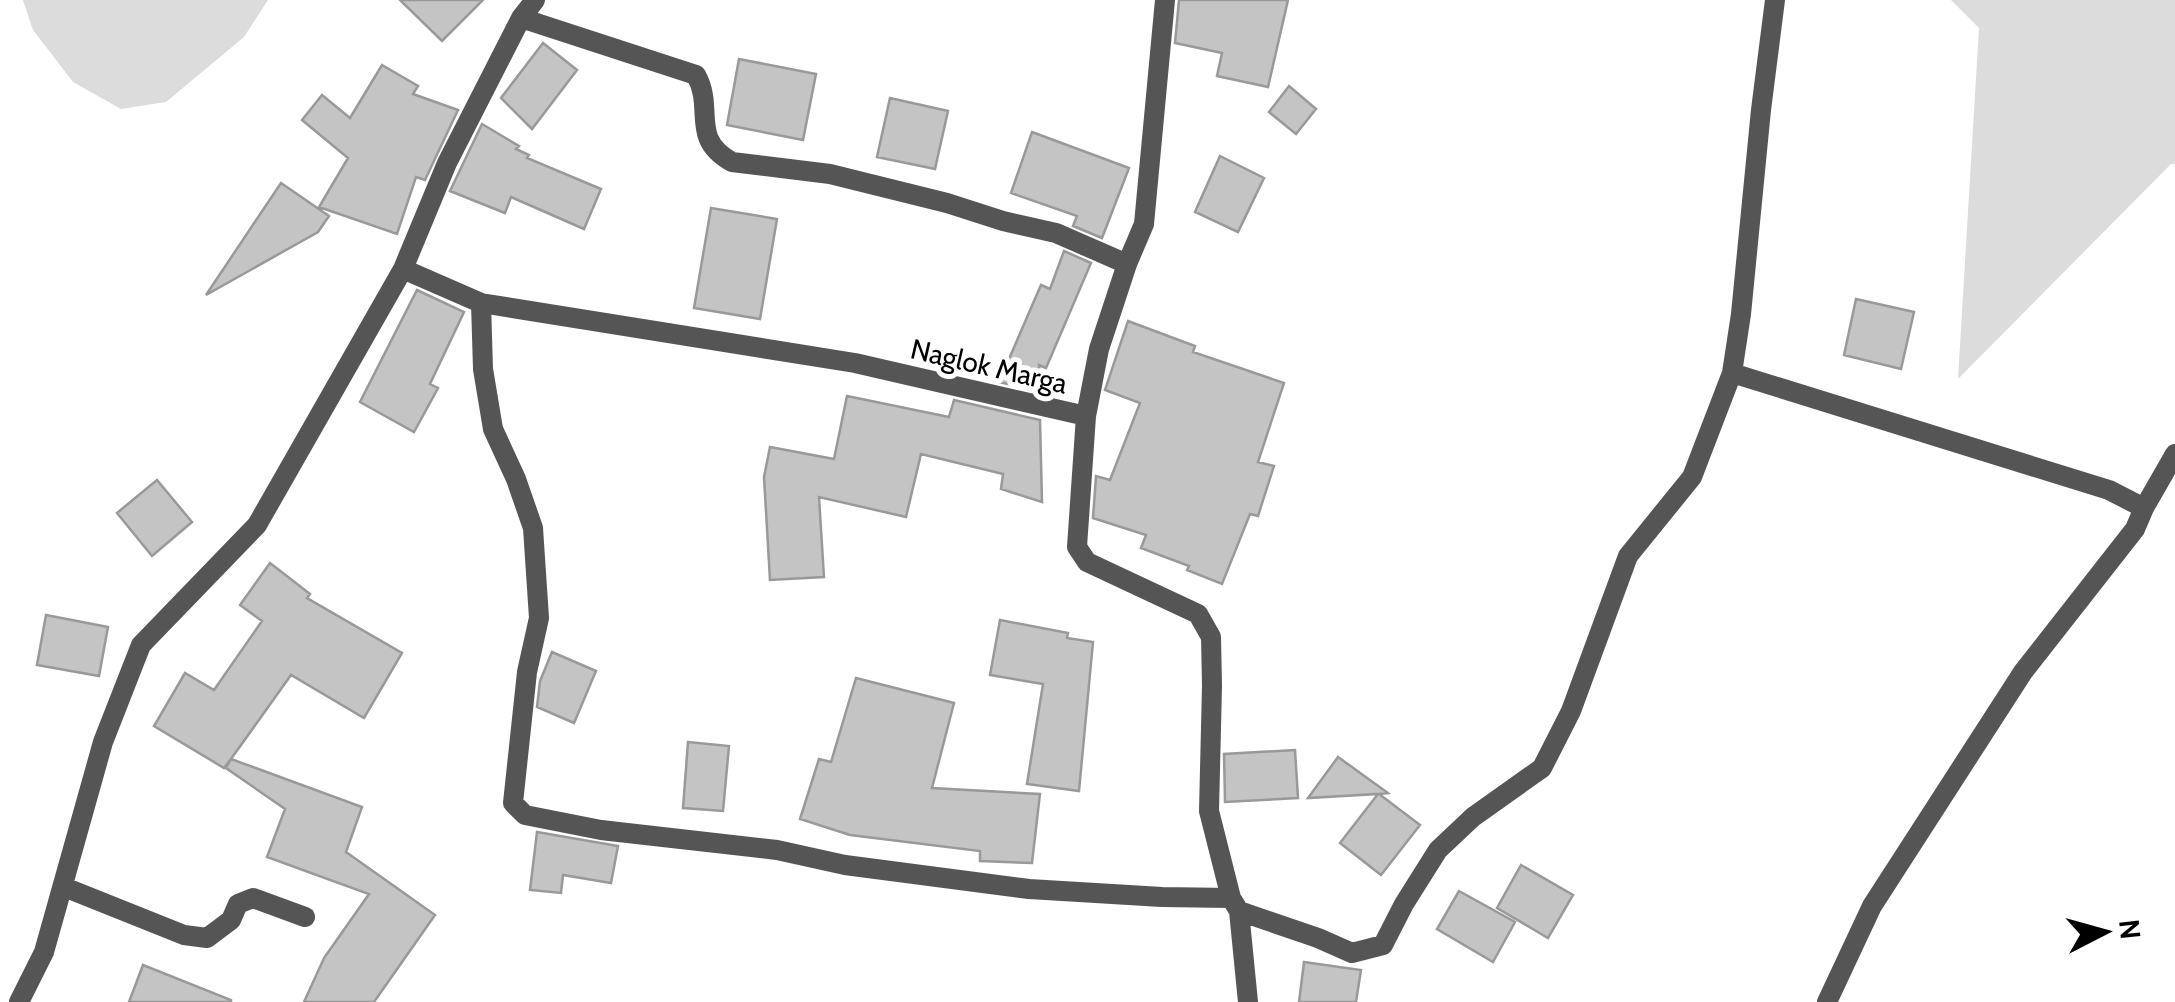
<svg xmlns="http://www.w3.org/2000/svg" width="2175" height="1002" viewBox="0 0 2175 1002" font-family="Cabin,sans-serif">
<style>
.green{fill:#dcdcdc}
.building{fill:#c4c4c4;stroke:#999;stroke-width:2.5}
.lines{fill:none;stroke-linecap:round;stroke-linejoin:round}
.street{stroke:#555;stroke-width:20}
.labels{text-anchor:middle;stroke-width:10;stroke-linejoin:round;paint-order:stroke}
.street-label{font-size:28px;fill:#000;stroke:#fff}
</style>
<rect width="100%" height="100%" fill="#fff"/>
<path class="green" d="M 23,0 L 268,0 L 244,37 L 166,102 L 121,109 L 73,82 L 33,30 Z
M 1951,0 L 2175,0 L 2175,164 L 2171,164 L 1958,379 L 1979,28 Z"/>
<path class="building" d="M 400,0 L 483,0 L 442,41 Z
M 1179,0 L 1288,0 L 1268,87 L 1217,76 L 1222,53 L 1175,43 Z
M 543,43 L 577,70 L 532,129 L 501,98 Z
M 739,59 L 816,74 L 803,140 L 727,125 Z
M 382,65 L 418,86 L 413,94 L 458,110 L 425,180 L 416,177 L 397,234 L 319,207 L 348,158 L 302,120 L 322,95 L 350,118 Z
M 1289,86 L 1316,109 L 1296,134 L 1269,112 Z
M 890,98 L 948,111 L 935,169 L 877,157 Z
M 482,124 L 519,146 L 516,149 L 529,155 L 527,158 L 601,189 L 584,229 L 511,197 L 505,213 L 450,191 Z
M 1032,132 L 1129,168 L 1102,238 L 1073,226 L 1077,216 L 1011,193 Z
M 1220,156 L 1264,178 L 1238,232 L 1195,212 Z
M 281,183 L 329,216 L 318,232 L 206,295 Z
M 711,208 L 777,219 L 760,319 L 694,308 Z
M 1064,251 L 1091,263 L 1046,368 L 1039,365 L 1040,391 L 999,382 L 1041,285 L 1050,289 Z
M 417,290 L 464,312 L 430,384 L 438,388 L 414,432 L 360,402 Z
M 1856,299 L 1914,312 L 1901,369 L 1844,355 Z
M 1128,321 L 1195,346 L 1193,352 L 1284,383 L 1258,462 L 1274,466 L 1258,516 L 1250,514 L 1222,584 L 1187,570 L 1189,566 L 1141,548 L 1146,535 L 1093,518 L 1096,476 L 1110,480 L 1140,403 L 1105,390 Z
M 847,396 L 949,417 L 954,400 L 1040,420 L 1042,502 L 1001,489 L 1003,474 L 921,454 L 906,517 L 819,497 L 824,577 L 770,580 L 764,477 L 770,447 L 834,459 Z
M 157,480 L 192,522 L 152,556 L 117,513 Z
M 270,563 L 310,594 L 307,598 L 402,653 L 364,718 L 291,675 L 231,759 L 362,807 L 346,852 L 435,915 L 374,1002 L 304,1002 L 324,958 L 369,894 L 267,857 L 285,809 L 226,768 L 231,759 L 224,768 L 154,726 L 185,673 L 214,690 L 262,621 L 240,605 Z
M 46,615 L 108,627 L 99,676 L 37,665 Z
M 1000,620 L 1068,633 L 1067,638 L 1093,642 L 1079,791 L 1027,784 L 1043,684 L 990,675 Z
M 552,652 L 596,671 L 574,723 L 537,707 L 540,681 Z
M 856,678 L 954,703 L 932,788 L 1040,794 L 1032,863 L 980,861 L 980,851 L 850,835 L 800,819 L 819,759 L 831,762 Z
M 688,742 L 729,746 L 723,811 L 683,808 Z
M 1295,750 L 1298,798 L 1225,802 L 1224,754 Z
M 1338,757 L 1388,793 L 1379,794 L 1420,825 L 1381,875 L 1340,843 L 1378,794 L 1308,798 Z
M 537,832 L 618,846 L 611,883 L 563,875 L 561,893 L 530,890 Z
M 1521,865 L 1573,895 L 1548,938 L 1497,908 Z
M 1459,891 L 1515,922 L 1493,962 L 1437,929 Z
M 1304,962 L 1361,970 L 1356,1002 L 1299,1002 Z
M 143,965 L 231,1000 L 231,1002 L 129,1002 Z"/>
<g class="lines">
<path class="street" d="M 521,18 L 696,75 C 715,109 689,138 732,162 L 830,174 L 947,203 L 1003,221 L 1056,233 L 1127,264
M 403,269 L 481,303 L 855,363 L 1086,416 L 1077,547 L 1087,562 L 1198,614 L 1211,637 L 1212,686 L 1209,811 L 1231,898 L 1239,911 L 1248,1002
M 481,303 L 483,369 L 493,429 L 516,479 L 533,528 L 539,618 L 527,672 L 513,803 L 525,815 L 601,830 L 777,850 L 845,865 L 1029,889 L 1162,897 L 1231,898
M 1732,373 L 2109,490 L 2144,508 L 2135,529 L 2023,672 L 1872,906 L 1827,1002
M 1086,416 L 1099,349 L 1127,264 L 1144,224 L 1165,0
M 2144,508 L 2175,454
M 64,887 L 184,935 L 207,938 L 231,920 L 238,904 L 253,898 L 305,917
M 1239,911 L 1318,938 L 1352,953 L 1383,945 L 1404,904 L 1438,850 L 1473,817 L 1542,768 L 1571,711 L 1628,556 L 1692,477 L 1732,373 L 1741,314 L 1761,110 L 1775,0
M 19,1002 L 44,952 L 103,742 L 141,645 L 257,525 L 403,269 L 447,163 L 521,18 L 535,0"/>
</g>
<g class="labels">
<g class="street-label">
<text transform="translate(989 366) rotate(13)" y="10">Naglok Marga</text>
</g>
</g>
<g transform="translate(2105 932) rotate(84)" stroke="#ffffff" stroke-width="8" paint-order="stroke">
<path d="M0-8L18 38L0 25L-18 38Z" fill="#000000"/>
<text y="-15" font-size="28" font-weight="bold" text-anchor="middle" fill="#000000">N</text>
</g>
</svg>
